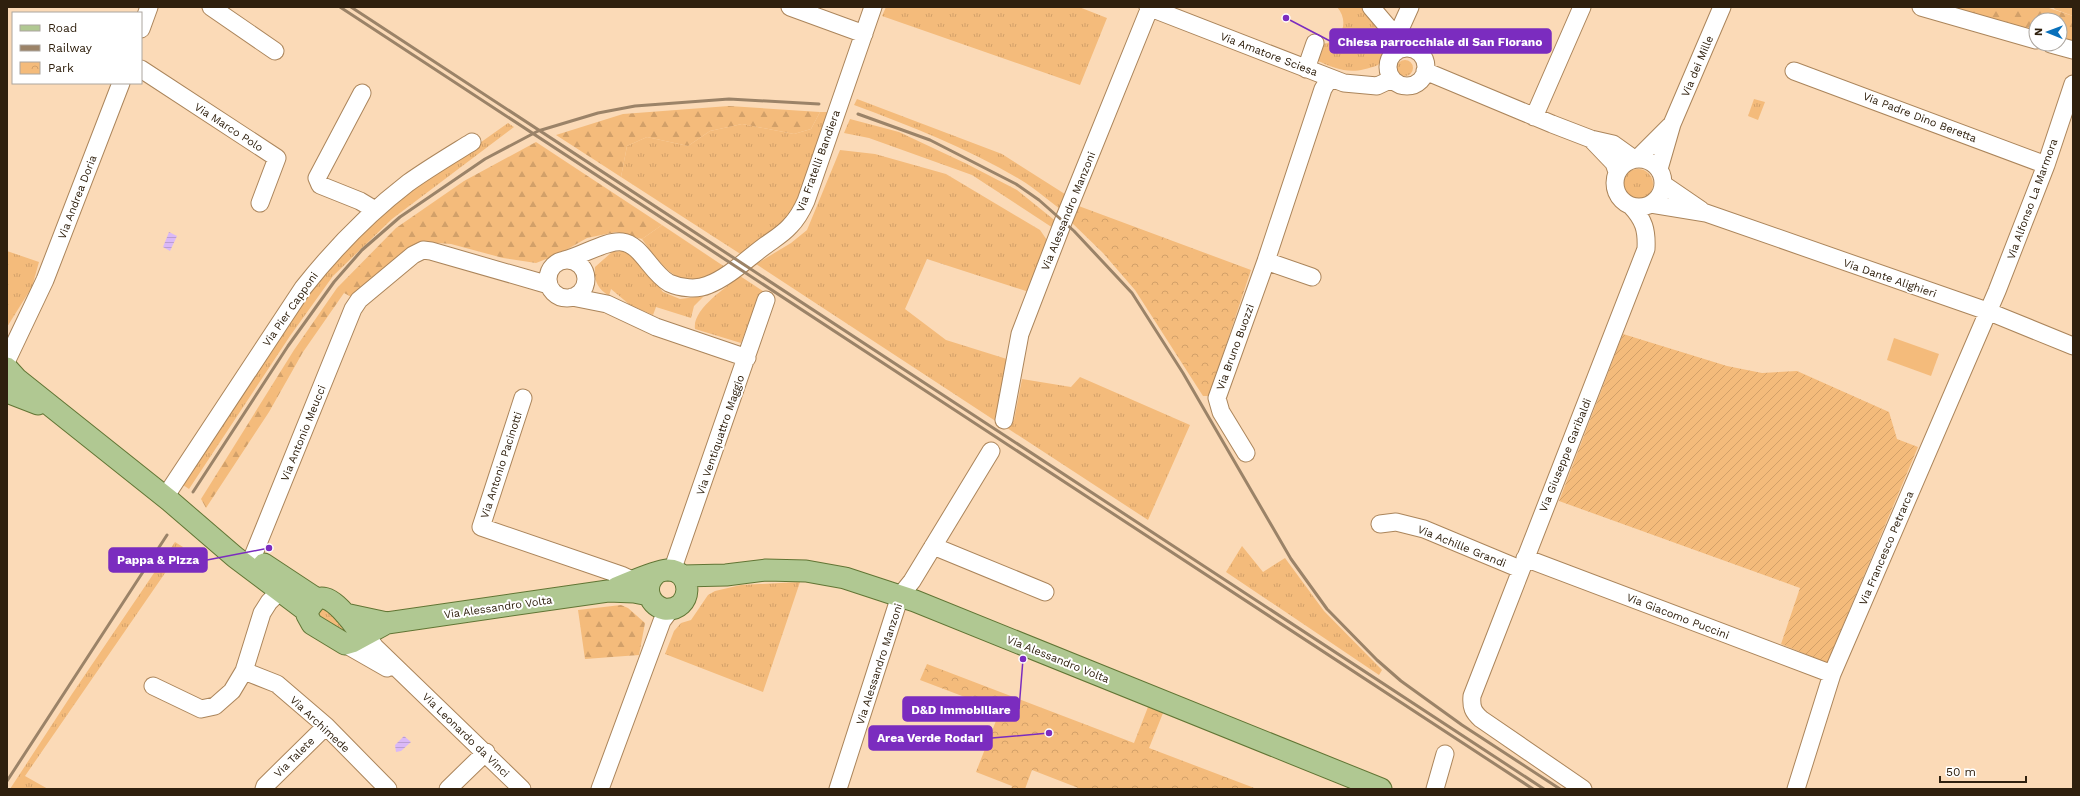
<svg xmlns="http://www.w3.org/2000/svg" width="2080" height="796" viewBox="0 0 2080 796" font-family="'Work Sans',sans-serif">
<style>
.grass{fill:url(#grass-tufts)}
.forest{fill:url(#forest-firs)}
.park{fill:url(#park-crowns)}
.garden{fill:url(#garden-furrows)}
.pitch{fill:#f4bb7b}
.water{fill:url(#water-rules)}
.lines{fill:none;stroke-linecap:round;stroke-linejoin:round}
.minor-casing{stroke:#ab855b;stroke-width:19}
.major-casing{stroke:#617534;stroke-width:23}
.minor{stroke:#fff;stroke-width:17}
.major{stroke:#b0c892;stroke-width:21}
.rail{stroke:#9b8368;stroke-width:3}
.labels{text-anchor:middle;stroke-width:4;stroke-linejoin:round;paint-order:stroke}
.street-label{font-size:11px;fill:#2f200e;stroke:#fff}
.leader{fill:none;stroke:#7b2cbf;stroke-width:1.5}
.callout-dot{fill:#7b2cbf;stroke:#fff;stroke-width:1.5}
.callout{fill:#7b2cbf;stroke:#7b2cbf;stroke-width:1.5}
.callout-label{font-size:12px;text-anchor:middle;font-weight:bold;fill:#fff}
</style>
<defs>
<pattern id="grass-tufts" width="24" height="20" patternUnits="userSpaceOnUse"><rect width="24" height="20" fill="#f4bb7b"/><path d="M3 7l-1-3M5 7V3M7 7l1-3M15 17l-1-3M17 17v-4M19 17l1-3" fill="none" stroke="#d2a069"/></pattern>
<pattern id="forest-firs" width="22" height="20" patternUnits="userSpaceOnUse"><rect width="22" height="20" fill="#f4bb7b"/><path d="M5 1l3.5 6h-7zM16 11l3.5 6h-7z" fill="#d2a069"/></pattern>
<pattern id="park-crowns" width="20" height="18" patternUnits="userSpaceOnUse"><rect width="20" height="18" fill="#f4bb7b"/><path d="M2 6a3 3 0 1 1 6 0M12 15a3 3 0 1 1 6 0" fill="none" stroke="#d2a069"/></pattern>
<pattern id="garden-furrows" width="10" height="10" patternUnits="userSpaceOnUse"><rect width="10" height="10" fill="#f4bb7b"/><path d="M-1 1l2-2M0 10L10 0M9 11l2-2" fill="none" stroke="#d2a069"/></pattern>
<pattern id="water-rules" width="6" height="5" patternUnits="userSpaceOnUse"><rect width="6" height="5" fill="#dab8f7"/><path d="M0 2.5h6" fill="none" stroke="#bb9ed3"/></pattern>
</defs>
<rect width="100%" height="100%" fill="#fbdab7"/>
<path class="grass" d="M 886,7 L 1079,7 L 1107,18 L 1080,85 L 882,16 Z
M 1337,7 L 1362,7 C 1372,18 1390,32 1388,49 C 1387,54 1381,60 1378,65 C 1353,75 1339,71 1316,60 L 1323,44 C 1342,41 1350,22 1337,7 Z
M 2055,7 L 2073,7 L 2073,16 L 2054,9 Z
M1397 68a8 8 0 1 1 16 0a8 8 0 1 1-16 0Z
M 857,99 L 1002,154 L 1068,196 L 1063,211 C 1049,201 1036,189 1021,180 C 969,149 911,126 854,105 Z
M 1754,99 L 1765,102 L 1758,120 L 1748,116 Z
M 820,112 L 828,112 L 801,194 L 785,222 L 742,255 L 621,177 L 627,146 L 647,137 L 688,146 L 710,131 L 742,124 L 794,134 L 811,129 Z
M 850,119 L 899,132 L 967,164 L 1017,190 L 1058,223 L 1053,228 L 972,175 L 869,138 L 844,133 Z
M 508,123 L 514,127 L 392,219 L 333,276 L 290,336 L 189,489 L 183,485 L 324,271 L 391,206 Z
M 840,150 L 875,154 L 946,174 L 1040,230 L 1049,243 L 1032,293 L 927,259 L 905,309 L 946,340 L 1010,360 L 997,422 L 756,264 L 791,243 L 807,230 Z
M1623 184a15 15 0 1 1 30 0a15 15 0 1 1-30 0Z
M 662,225 L 725,267 C 684,295 666,273 642,239 Z
M 7,251 L 39,262 L 32,287 L 7,327 Z
M 623,251 L 633,255 L 663,292 L 680,299 L 704,296 L 694,306 L 691,318 L 656,307 L 653,315 L 630,305 L 611,289 L 609,296 C 597,288 594,281 595,267 L 612,252 Z
M 740,276 L 766,293 L 756,303 L 741,343 L 695,329 C 692,309 726,288 740,276 Z
M 1080,377 L 1190,425 L 1148,520 L 1007,428 L 1014,420 L 1022,379 L 1071,387 Z
M 175,542 L 183,547 L 25,776 L 48,789 L 10,789 L 72,694 Z
M 1242,546 L 1263,572 L 1285,558 L 1324,611 L 1382,670 L 1379,675 L 1226,572 Z
M 800,582 L 763,692 L 665,654 L 674,631 L 681,623 L 691,620 L 708,595 L 715,591 L 741,585 Z
M 321,605 L 348,628 L 343,635 L 316,618 Z"/>
<path class="forest" d="M 1948,7 L 2046,7 L 2073,16 L 2073,44 L 2060,41 L 2060,20 L 2036,20 L 2036,33 Z
M 729,106 L 820,112 L 811,129 L 794,134 L 742,124 L 710,131 L 688,146 L 647,137 L 627,146 L 621,177 L 556,135 L 623,114 Z
M 536,142 L 662,225 L 642,239 L 616,232 L 587,238 L 559,254 L 536,263 L 503,258 L 451,244 L 424,242 L 384,268 L 355,299 L 344,293 L 303,352 L 269,412 L 206,508 L 201,499 L 294,350 L 337,288 L 396,228 L 464,181 Z
M 621,605 L 628,608 L 645,623 L 639,655 L 585,659 L 578,610 Z"/>
<path class="park" d="M 1076,205 L 1251,270 L 1209,396 L 1203,396 L 1135,290 L 1103,253 L 1069,220 Z
M 927,664 L 1134,743 L 1148,707 L 1163,713 L 1149,748 L 1257,789 L 1081,789 L 1032,770 L 1025,789 L 1011,789 L 1012,786 L 976,772 L 1001,708 L 972,696 L 970,699 L 920,680 Z"/>
<path class="garden" d="M 1623,334 L 1727,366 L 1762,373 L 1797,371 L 1889,412 L 1897,439 L 1918,447 L 1827,663 L 1781,644 L 1800,588 L 1559,501 Z"/>
<path class="pitch" d="M 1894,338 L 1939,354 L 1931,376 L 1887,360 Z"/>
<path class="water" d="M 169,232 L 177,236 L 170,251 L 163,247 Z
M 404,736 L 411,742 L 401,751 L 396,752 L 395,745 Z"/>
<g class="lines">
<g class="minor-casing">
<path id="minor" d="M 211,7 L 275,51
M 790,7 L 864,34
M 1148,7 L 1344,83 L 1377,86 L 1392,79
M 1371,7 L 1388,27 L 1401,49
M 1921,7 L 2036,40
M 141,29 L 149,7
M 1393,35 L 1401,27 L 1410,7
M 2051,44 L 2073,50
M1388 67a19 19 0 1 1 38 0a19 19 0 1 1-38 0Z
M 141,69 L 277,158 L 260,203
M 1306,69 L 1315,43
M 1425,71 L 1552,124 L 1591,139 L 1613,144 L 1634,159
M 1794,71 L 2046,165
M 362,93 L 317,178 L 320,185 L 360,201 L 375,210
M 1534,117 L 1582,7
M 1591,139 L 1614,163 L 1617,172
M 1638,158 L 1672,124
M1615 183a24 24 0 1 1 48 0a24 24 0 1 1-48 0Z
M 1659,169 L 1672,124 L 1722,7
M 1663,184 L 1701,210
M 1651,204 L 1706,213 L 1987,311 L 2073,346
M 564,260 C 582,256 606,240 622,242 C 641,244 651,273 669,283 C 680,288 697,290 708,285 C 729,277 748,258 766,245 C 774,239 783,234 790,226 C 797,219 802,210 806,201 L 873,7
M548 279a19 19 0 1 1 38 0a19 19 0 1 1-38 0Z
M 1266,261 L 1312,277
M 572,297 L 607,304 L 656,327 L 747,358
M 7,360 L 45,280 L 121,83
M 523,398 L 481,527 L 621,575 L 634,581
M 1004,420 L 1020,334 L 1063,222 L 1150,7
M 1246,453 L 1221,412 L 1217,398 L 1266,261 L 1323,89 L 1330,78
M 165,497 L 303,288 C 333,250 369,213 408,183 C 429,168 451,155 472,142
M 1380,524 L 1396,522 L 1424,529 L 1520,569
M 933,546 L 1045,592
M 253,556 L 353,309 L 359,300 L 413,255 L 423,250 L 431,251 L 549,285
M 1525,558 L 1832,674
M 672,571 L 766,300
M 358,630 L 365,634 L 375,647 L 522,789
M 345,644 L 387,668
M 244,671 L 277,684 L 326,726 L 388,789
M 153,686 L 201,709 L 215,706 L 232,691 L 244,671 L 262,613 L 269,602 L 279,592
M 264,789 L 265,786 L 326,726
M 448,789 L 486,752
M 600,789 L 662,621 L 671,609
M 838,789 L 900,596 L 912,581 L 991,451
M 1435,789 L 1445,754
M 1583,789 L 1481,719 C 1473,712 1471,707 1472,696 L 1646,249 C 1647,230 1644,220 1631,206
M 1796,789 L 1832,674 L 1997,291 L 2046,165 L 2073,84"/>
</g>
<g class="major-casing">
<path id="major" d="M 7,368 L 17,379 L 170,501 L 235,557 L 308,612
M 7,392 L 38,404
M 264,564 L 317,599
M 682,576 L 726,575 L 766,570 L 806,571 L 845,578 L 915,601 L 1381,789
M 616,588 C 629,583 655,571 667,570 C 694,569 694,612 664,609 C 647,604 643,584 657,573
M 345,614 L 387,623 L 608,591 L 634,592 L 649,595
M 356,639 L 358,630 C 351,621 328,588 315,601 C 311,605 308,609 307,615 L 312,624 L 345,644 L 352,642 L 387,623"/>
</g>
<use href="#minor" class="minor"/>
<use href="#major" class="major"/>
<path class="rail" d="M 340,7 L 1533,789
M 351,7 L 1544,789
M 858,114 L 930,140 L 1016,184 L 1039,200 L 1074,231 L 1132,293 L 1146,315 L 1183,373 L 1291,559 L 1327,609 L 1377,660 L 1401,681 L 1462,725 L 1560,789
M 193,492 L 288,346 L 334,282 L 362,250 L 400,217 L 485,159 L 538,131 L 598,113 L 635,106 L 729,99 L 819,104
M 7,781 L 167,535"/>
</g>
<g class="labels">
<g class="street-label">
<text transform="translate(1269 54) rotate(21)" y="4">Via Amatore Sciesa</text>
<text transform="translate(1697 66) rotate(-67)" y="4">Via dei Mille</text>
<text transform="translate(1920 117) rotate(21)" y="4">Via Padre Dino Beretta</text>
<text transform="translate(229 127) rotate(33)" y="4">Via Marco Polo</text>
<text transform="translate(818 161) rotate(-70)" y="4">Via Fratelli Bandiera</text>
<text transform="translate(77 197) rotate(-69)" y="4">Via Andrea Doria</text>
<text transform="translate(2032 199) rotate(-70)" y="4">Via Alfonso La Marmora</text>
<text transform="translate(1068 211) rotate(-68)" y="4">Via Alessandro Manzoni</text>
<text transform="translate(1890 278) rotate(19)" y="4">Via Dante Alighieri</text>
<text transform="translate(290 309) rotate(-55)" y="4">Via Pier Capponi</text>
<text transform="translate(1235 347) rotate(-70)" y="4">Via Bruno Buozzi</text>
<text transform="translate(303 433) rotate(-68)" y="4">Via Antonio Meucci</text>
<text transform="translate(720 435) rotate(-71)" y="4">Via Ventiquattro Maggio</text>
<text transform="translate(1565 455) rotate(-68)" y="4">Via Giuseppe Garibaldi</text>
<text transform="translate(501 465) rotate(-72)" y="4">Via Antonio Pacinotti</text>
<text transform="translate(1462 546) rotate(22)" y="4">Via Achille Grandi</text>
<text transform="translate(1886 548) rotate(-67)" y="4">Via Francesco Petrarca</text>
<text transform="translate(498 607) rotate(-8)" y="4">Via Alessandro Volta</text>
<text transform="translate(1678 616) rotate(21)" y="4">Via Giacomo Puccini</text>
<text transform="translate(1058 659) rotate(22)" y="4">Via Alessandro Volta</text>
<text transform="translate(879 664) rotate(-72)" y="4">Via Alessandro Manzoni</text>
<text transform="translate(320 724) rotate(43)" y="4">Via Archimede</text>
<text transform="translate(466 735) rotate(44)" y="4">Via Leonardo da Vinci</text>
<text transform="translate(294 757) rotate(-45)" y="4">Via Talete</text>
</g>
</g>
<path class="leader" d="M1286 18L1330 41M269 548L207 560M1023 659L1019 709M1049 733L992 738"/>
<g class="callout-dot">
<circle cx="1286" cy="18" r="4"/>
<circle cx="269" cy="548" r="4"/>
<circle cx="1023" cy="659" r="4"/>
<circle cx="1049" cy="733" r="4"/>
</g>
<g class="callout">
<rect x="1330" y="29" width="221" height="24" rx="4"/>
<rect x="109" y="548" width="98" height="24" rx="4"/>
<rect x="903" y="697" width="116" height="24" rx="4"/>
<rect x="869" y="726" width="123" height="24" rx="4"/>
</g>
<g class="callout-label">
<text x="1440" y="46">Chiesa parrocchiale di San Fiorano</text>
<text x="158" y="564">Pappa &amp; Pizza</text>
<text x="961" y="714">D&amp;D Immobiliare</text>
<text x="930" y="742">Area Verde Rodari</text>
</g>
<rect width="2080" height="796" fill="none" stroke="#2f200e" stroke-width="16"/>
<rect x="12" y="12" width="130" height="72" fill="#ffffff" stroke="#aca69f"/>
<rect x="20" y="25" width="20" height="6" fill="#b0c892" stroke="#aca69f"/>
<text x="48" y="32" font-size="12" fill="#2f200e">Road</text>
<rect x="20" y="45" width="20" height="6" fill="#9b8368" stroke="#aca69f"/>
<text x="48" y="52" font-size="12" fill="#2f200e">Railway</text>
<rect x="20" y="62" width="20" height="12" fill="url(#park-crowns)" stroke="#aca69f"/>
<text x="48" y="72" font-size="12" fill="#2f200e">Park</text>
<g transform="translate(2048 32) rotate(271)"><circle r="19" fill="#ffffff" stroke="#aca69f"/>
<path d="M0-3L7 15L0 10L-7 15Z" fill="#0870bb"/>
<text y="-6" font-size="11" font-weight="bold" text-anchor="middle" fill="#2f200e">N</text>
</g>
<path d="M1940 776v6h86v-6" fill="none" stroke="#2f200e" stroke-width="2"/>
<text x="1946" y="776" font-size="12" fill="#2f200e" stroke="#ffffff" stroke-width="3" paint-order="stroke">50 m</text>
</svg>
